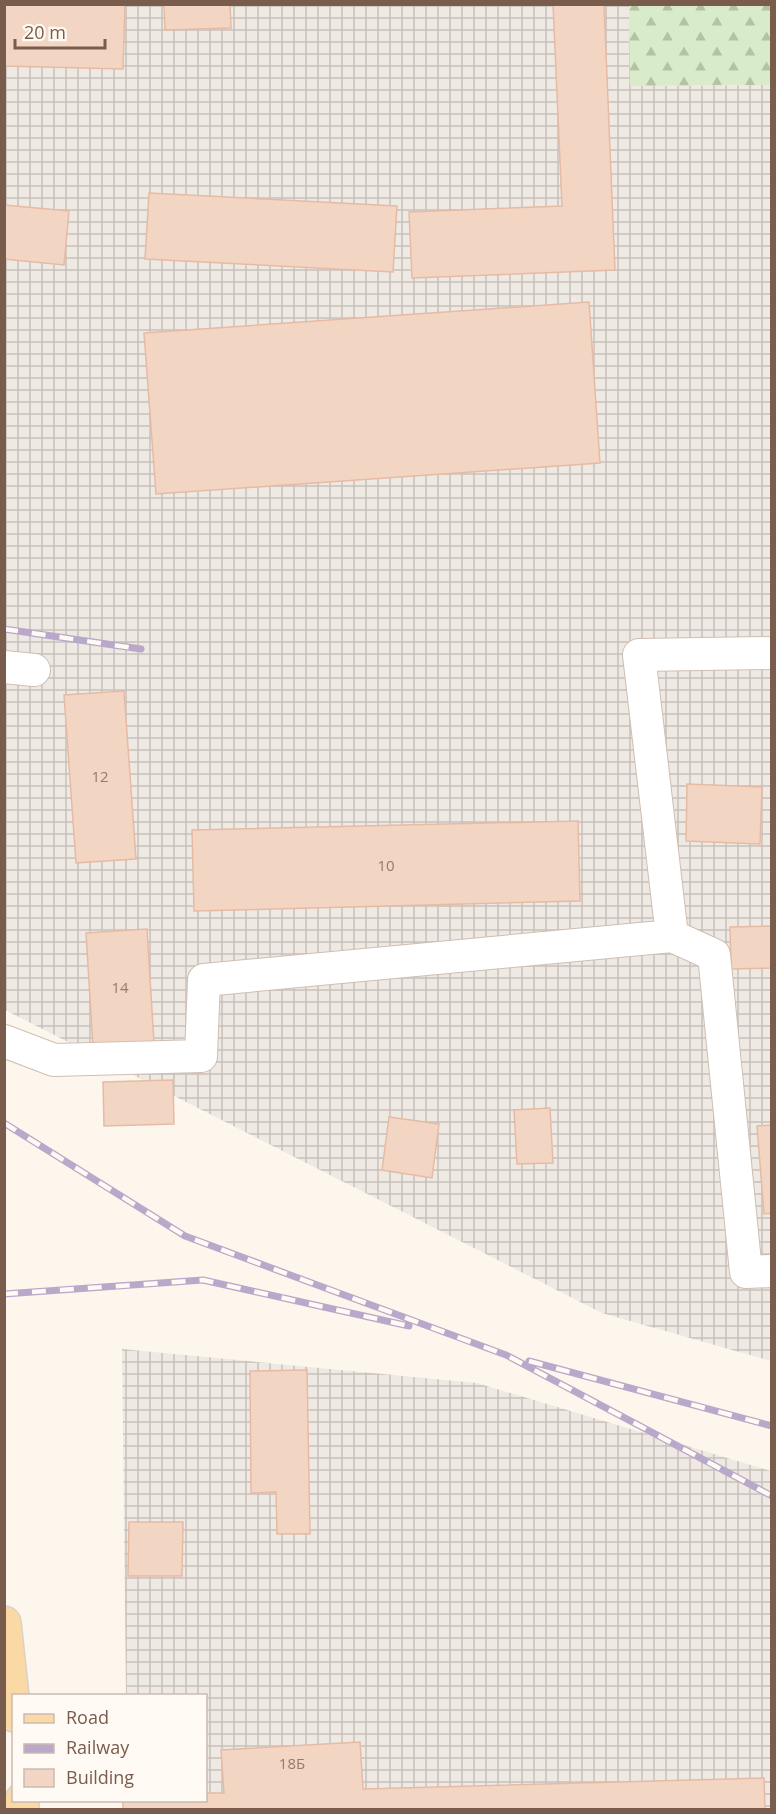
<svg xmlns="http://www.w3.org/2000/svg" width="776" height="1814" viewBox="0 0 776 1814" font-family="'Open Sans',sans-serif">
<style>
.industrial{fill:url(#industrial-grid)}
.forest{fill:url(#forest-firs)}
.building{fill:#f3d5c3;stroke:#e6bba3;stroke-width:1.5}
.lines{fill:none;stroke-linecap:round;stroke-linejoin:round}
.minor-casing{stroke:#d1beb0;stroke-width:34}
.major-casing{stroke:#dad1cd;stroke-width:36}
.minor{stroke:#fff;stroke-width:32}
.major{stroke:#fbd9a5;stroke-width:33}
.rail-casing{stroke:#b9a8c9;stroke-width:7}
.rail{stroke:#fffaf3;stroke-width:4.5;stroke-dasharray:14;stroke-linecap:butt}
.labels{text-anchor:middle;stroke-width:4.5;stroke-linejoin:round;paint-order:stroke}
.number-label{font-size:15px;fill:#987a6a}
</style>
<defs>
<pattern id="industrial-grid" width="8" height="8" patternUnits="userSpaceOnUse" patternTransform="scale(1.5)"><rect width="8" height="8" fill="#efe9e4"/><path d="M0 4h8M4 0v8" fill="none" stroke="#c7c0bb"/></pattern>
<pattern id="forest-firs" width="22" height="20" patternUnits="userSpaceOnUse" patternTransform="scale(1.5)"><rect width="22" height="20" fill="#d8ecc9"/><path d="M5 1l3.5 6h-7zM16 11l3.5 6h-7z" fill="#b4c2a5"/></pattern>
</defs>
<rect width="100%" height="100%" fill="#fdf6ec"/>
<path class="industrial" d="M 4,5 L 629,5 L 631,86 L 771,85 L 771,1361 L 602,1313 L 5,1010 Z
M 122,1349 L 477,1383 L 771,1471 L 771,1809 L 127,1809 L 206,1800 L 206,1696 L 126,1695 Z"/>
<path class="forest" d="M 629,5 L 771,5 L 771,85 L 630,86 Z"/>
<path class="building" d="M 4,4 L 125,4 L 123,69 L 4,66 Z
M 164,4 L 230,4 L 231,28 L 165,30 Z
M 553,4 L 604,4 L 615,270 L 412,278 L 409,212 L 562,206 Z
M 149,193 L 397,206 L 393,272 L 145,259 Z
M 4,205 L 69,211 L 64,265 L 4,259 Z
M 589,302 L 600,463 L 156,494 L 144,333 Z
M 124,691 L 136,859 L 76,863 L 64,695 Z
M 687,784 L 762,787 L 760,844 L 686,841 Z
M 578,821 L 580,901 L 194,911 L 192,830 Z
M 772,926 L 772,968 L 731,969 L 730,927 Z
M 147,929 L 154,1043 L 93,1047 L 86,933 Z
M 173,1080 L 174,1124 L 104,1126 L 103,1082 Z
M 550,1108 L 553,1163 L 517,1164 L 514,1110 Z
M 389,1117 L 439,1124 L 432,1178 L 382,1170 Z
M 772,1125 L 772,1213 L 764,1214 L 757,1126 Z
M 307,1370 L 310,1534 L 277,1534 L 276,1492 L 251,1493 L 250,1371 Z
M 129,1522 L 183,1522 L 182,1576 L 128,1576 Z
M 360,1742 L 363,1789 L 764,1778 L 765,1810 L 123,1810 L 123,1800 L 206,1800 L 206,1793 L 224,1793 L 221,1750 Z"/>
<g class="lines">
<g class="minor-casing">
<path id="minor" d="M 4,667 L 34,670
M 672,936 L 714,955 L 746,1272 L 772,1271
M 4,1041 L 54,1060 L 201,1056 L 204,980 L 672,936 L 639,655 L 772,653"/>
</g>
<g class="major-casing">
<path id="major" d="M 4,1623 L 14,1715
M 22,1800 L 22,1810"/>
</g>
<use href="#minor" class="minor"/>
<use href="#major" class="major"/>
<g class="rail-casing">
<path id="rail" d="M 4,629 L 141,649
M 4,1123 L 185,1236 L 506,1355 L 772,1496
M 4,1294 L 203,1280 L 409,1326
M 529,1361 L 772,1426"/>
</g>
<use href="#rail" class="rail"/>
</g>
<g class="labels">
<g class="number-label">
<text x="100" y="782">12</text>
<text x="386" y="871">10</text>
<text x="120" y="993">14</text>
<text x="292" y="1769">18Б</text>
</g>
</g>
<rect width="776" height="1814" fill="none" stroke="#7a5c4d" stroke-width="12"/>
<rect x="12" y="1694" width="195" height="108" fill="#fffaf3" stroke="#cabbb1" stroke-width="1.5"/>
<rect x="24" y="1714" width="30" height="9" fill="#fbd9a5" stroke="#cabbb1" stroke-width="1.5"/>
<text x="66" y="1724" font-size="18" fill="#7a5c4d">Road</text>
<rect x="24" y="1744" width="30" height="9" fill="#b9a8c9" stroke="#cabbb1" stroke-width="1.5"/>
<text x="66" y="1754" font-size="18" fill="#7a5c4d">Railway</text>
<rect x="24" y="1769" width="30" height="18" fill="#f3d5c3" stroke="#cabbb1" stroke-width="1.5"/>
<text x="66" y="1784" font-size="18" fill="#7a5c4d">Building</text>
<path d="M15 39v9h90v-9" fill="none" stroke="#7a5c4d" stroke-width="3"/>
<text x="24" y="39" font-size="18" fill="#7a5c4d" stroke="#fffaf3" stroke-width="4.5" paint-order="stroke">20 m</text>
</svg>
